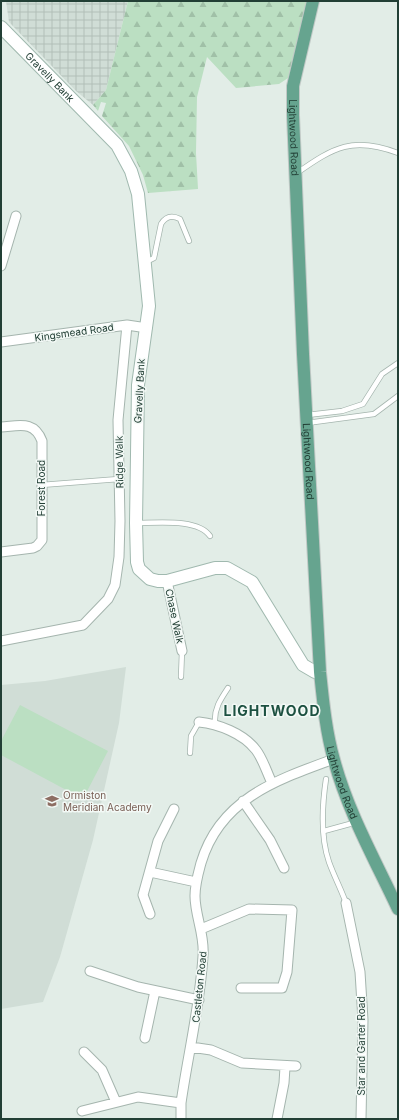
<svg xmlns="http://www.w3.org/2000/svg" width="399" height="1120" viewBox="0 0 399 1120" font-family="Inter,sans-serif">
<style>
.built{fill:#d0ddd6}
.industrial{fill:url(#industrial-grid)}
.forest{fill:url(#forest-firs)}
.pitch{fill:#bbdfc2}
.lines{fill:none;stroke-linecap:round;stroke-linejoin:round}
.lane-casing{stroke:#a5b5ae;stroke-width:6}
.street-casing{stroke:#a5b5ae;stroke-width:11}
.secondary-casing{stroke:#a0b9af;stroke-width:14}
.primary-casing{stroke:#c1c9c6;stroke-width:14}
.lane{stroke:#fff;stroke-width:4.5}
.street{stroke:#fff;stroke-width:9}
.secondary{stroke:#fff;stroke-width:12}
.primary{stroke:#66a48f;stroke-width:12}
.labels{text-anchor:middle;stroke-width:3;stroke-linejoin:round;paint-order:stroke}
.street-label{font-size:10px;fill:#223f35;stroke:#f3f9f6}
.education-label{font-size:10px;fill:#785e54;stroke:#f3f9f6;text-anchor:start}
.district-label{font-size:14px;font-weight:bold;letter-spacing:1px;fill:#1d5141;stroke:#f3f9f6}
</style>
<defs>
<pattern id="industrial-grid" width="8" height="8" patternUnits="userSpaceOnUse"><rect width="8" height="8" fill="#d0ddd6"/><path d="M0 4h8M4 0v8" fill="none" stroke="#b2bfb8"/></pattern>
<pattern id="forest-firs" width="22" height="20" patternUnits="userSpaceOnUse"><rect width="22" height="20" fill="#bbdfc2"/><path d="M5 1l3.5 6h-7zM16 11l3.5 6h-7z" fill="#a0c0a7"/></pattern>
</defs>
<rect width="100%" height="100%" fill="#e2ede7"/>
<path class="built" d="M 126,667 L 119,723 L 93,840 L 60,957 L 43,1002 L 1,1009 L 1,685 L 45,681 Z"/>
<path class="industrial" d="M 6,1 L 128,1 L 106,90 L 93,105 L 76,91 L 9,22 Z"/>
<path class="forest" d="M 128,1 L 307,2 L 288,78 L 279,84 L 236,88 L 207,57 L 197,97 L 196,153 L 198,189 L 148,193 L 143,175 L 129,146 L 102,116 L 106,103 L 101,102 L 98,111 L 93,105 L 106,90 Z"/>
<path class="pitch" d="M 20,705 L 108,751 L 83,799 L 1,755 L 1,741 Z"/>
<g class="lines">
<g class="lane-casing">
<path id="lane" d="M 297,173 C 334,147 353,136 398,153
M 146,262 L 154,258 L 161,224 C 166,216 172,215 180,219 L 189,241
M 307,415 L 342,411 L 363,404 L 382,374 L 398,363
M 307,423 L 374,414 L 398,396
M 41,485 L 119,479
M 136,523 C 156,523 198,518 210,536
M 181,677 L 182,651
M 215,723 C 214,709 220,700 228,688
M 190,753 L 191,736 L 199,722
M 326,779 C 322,806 320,836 329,862 C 334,876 341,889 346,903
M 324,831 L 357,822"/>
</g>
<g class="street-casing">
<path id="street" d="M 1,266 L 16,216
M 1,342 L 127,325 L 147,328
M 1,427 C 19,426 34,420 42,441 L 42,540 L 37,546 L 33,548 L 1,552
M 167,581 L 182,651
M 1,641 L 83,625 L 108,599 L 115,585 L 119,557 L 120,521 L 118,420 L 127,325
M 199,722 C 218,724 243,733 256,750 C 263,759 267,773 272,783
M 243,801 L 270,840 L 284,868
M 150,872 L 196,882
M 346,903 L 360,972 L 363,1020 L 361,1119
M 150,914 L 143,895 L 158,841 L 174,809
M 201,929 L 249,909 L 292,910 L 287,972 L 282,988 L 241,988
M 90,971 L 138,987 L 199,1000
M 145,1038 L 155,991
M 191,1047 L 211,1050 L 242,1063 L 296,1066
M 84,1052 L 102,1070 L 116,1102
M 82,1111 L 138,1097 L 181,1103
M 181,1119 L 181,1103 C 188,1054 200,1006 203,956 C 205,935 195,916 195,896 C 195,884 198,874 201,863 C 220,799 276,780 334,759
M 277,1119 L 284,1083 L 285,1067"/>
</g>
<g class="secondary-casing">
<g id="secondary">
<path id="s1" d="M 1,27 L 117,145 L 131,171 L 138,194 L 149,306 L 138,385 L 136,523 L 137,562 L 139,569 L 150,579 L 158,581 L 167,581 L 215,568 L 227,568 L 252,582 L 303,665 L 315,672 L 320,672"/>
</g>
</g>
<g class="primary-casing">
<g id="primary">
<path id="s2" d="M 313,1 L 293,86 L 293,115 L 303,354 L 320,672 C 323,701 326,732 334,760 C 348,812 375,860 398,909"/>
</g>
</g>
<use href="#lane" class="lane"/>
<use href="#street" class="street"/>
<use href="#secondary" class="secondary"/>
<use href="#primary" class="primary"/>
</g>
<defs>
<g id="school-bare" transform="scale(1.08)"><path d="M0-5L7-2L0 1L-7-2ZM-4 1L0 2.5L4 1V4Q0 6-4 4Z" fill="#8d6e63" stroke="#f3f9f6" stroke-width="2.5" paint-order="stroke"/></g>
</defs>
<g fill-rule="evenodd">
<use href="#school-bare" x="52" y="801"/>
</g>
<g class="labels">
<g class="street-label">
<text dy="4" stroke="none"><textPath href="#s1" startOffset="70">Gravelly Bank</textPath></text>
<text dy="4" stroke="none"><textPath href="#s2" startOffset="139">Lightwood Road</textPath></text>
<text transform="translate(74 332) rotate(-8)" y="4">Kingsmead Road</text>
<text transform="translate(139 391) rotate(-87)" y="4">Gravelly Bank</text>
<text dy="4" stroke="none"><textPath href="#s2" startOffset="463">Lightwood Road</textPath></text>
<text transform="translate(119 462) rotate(-91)" y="4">Ridge Walk</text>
<text transform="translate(41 488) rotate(-90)" y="4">Forest Road</text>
<text transform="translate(175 616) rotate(78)" y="4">Chase Walk</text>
<text dy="4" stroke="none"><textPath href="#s2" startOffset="787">Lightwood Road</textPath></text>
<text transform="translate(199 987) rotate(-84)" y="4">Castleton Road</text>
<text transform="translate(361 1046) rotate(-90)" y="4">Star and Garter Road</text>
</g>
<g class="education-label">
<text x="63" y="799">Ormiston<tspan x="63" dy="12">Meridian Academy</tspan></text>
</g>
<g class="district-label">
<text x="272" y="716">LIGHTWOOD</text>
</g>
</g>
<rect width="399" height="1120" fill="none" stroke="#223f35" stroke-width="4"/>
</svg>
